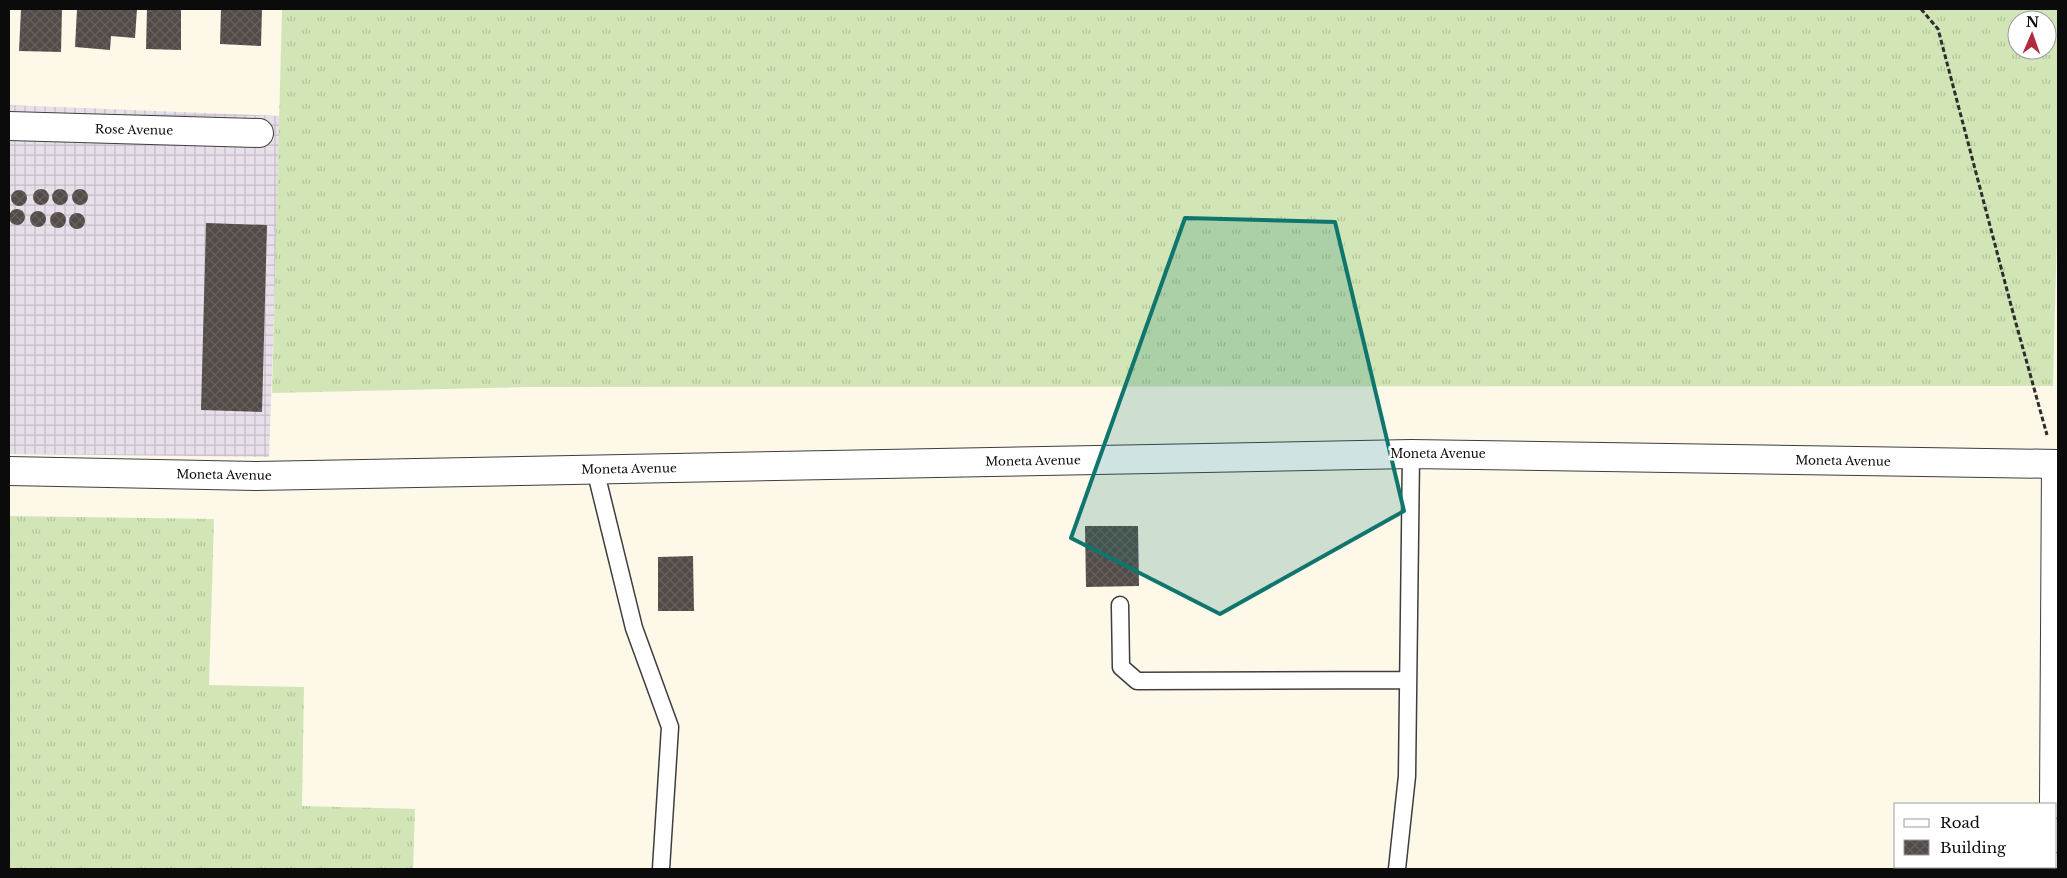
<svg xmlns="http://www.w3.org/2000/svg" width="2067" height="878" viewBox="0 0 2067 878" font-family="'Libre Baskerville',serif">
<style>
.industrial{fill:url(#industrial-grid)}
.grass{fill:url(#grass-tufts);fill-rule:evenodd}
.building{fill:url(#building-cross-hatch)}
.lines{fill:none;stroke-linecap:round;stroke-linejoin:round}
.service-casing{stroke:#3e3e3e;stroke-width:19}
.minor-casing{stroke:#3e3e3e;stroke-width:30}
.tertiary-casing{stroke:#3e3e3e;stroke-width:30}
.path{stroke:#2d2d2d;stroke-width:3;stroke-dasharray:5 2.5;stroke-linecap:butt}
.service{stroke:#fff;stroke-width:16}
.minor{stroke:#fff;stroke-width:28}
.tertiary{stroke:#fff;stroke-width:28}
.marked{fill:#0f766e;fill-opacity:0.2;stroke:#0f766e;stroke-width:4;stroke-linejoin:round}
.labels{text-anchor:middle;stroke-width:5;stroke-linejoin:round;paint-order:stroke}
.street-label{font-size:12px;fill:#0b0b0b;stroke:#fff}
</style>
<defs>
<pattern id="industrial-grid" width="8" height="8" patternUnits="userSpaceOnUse" patternTransform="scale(1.25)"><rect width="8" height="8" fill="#e7dfe9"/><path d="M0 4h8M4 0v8" fill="none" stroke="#c5bec6"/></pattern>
<pattern id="grass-tufts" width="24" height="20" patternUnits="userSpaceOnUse" patternTransform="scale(1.25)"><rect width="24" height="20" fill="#d2e5b6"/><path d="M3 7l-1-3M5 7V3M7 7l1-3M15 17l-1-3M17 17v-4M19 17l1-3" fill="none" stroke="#b3c39b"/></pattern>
<pattern id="building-cross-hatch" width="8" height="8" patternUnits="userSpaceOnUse" patternTransform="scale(1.25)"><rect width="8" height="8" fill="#524b48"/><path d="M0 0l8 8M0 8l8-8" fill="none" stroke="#66605e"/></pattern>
</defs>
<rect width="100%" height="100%" fill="#fef8e9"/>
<path class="industrial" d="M 9,105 L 281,116 L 269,457 L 9,454 Z"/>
<path class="grass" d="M 282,9 L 2058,9 L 2058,192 L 2053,386 L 527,387 L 272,393 ZM 2017,20 L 2047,20 L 2047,50 L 2017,50 Z
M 9,516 L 214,519 L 209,685 L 304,687 L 302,806 L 415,809 L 413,869 L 9,869 Z"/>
<path class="building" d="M 21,9 L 62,9 L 61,52 L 19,51 Z
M 77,9 L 137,9 L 135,38 L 111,36 L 110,50 L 75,47 Z
M 147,9 L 181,9 L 181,50 L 146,49 Z
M 221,9 L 262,9 L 261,46 L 220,44 Z
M72 197a8 8 0 1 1 16 0a8 8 0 1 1-16 0Z
M33 197a8 8 0 1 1 16 0a8 8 0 1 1-16 0Z
M52 197a8 8 0 1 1 16 0a8 8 0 1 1-16 0Z
M11 198a8 8 0 1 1 16 0a8 8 0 1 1-16 0Z
M9 217a8 8 0 1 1 16 0a8 8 0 1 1-16 0Z
M30 219a8 8 0 1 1 16 0a8 8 0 1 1-16 0Z
M50 220a8 8 0 1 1 16 0a8 8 0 1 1-16 0Z
M69 221a8 8 0 1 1 16 0a8 8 0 1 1-16 0Z
M 206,223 L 267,225 L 262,412 L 201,410 Z
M 1085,526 L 1138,526 L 1139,586 L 1086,587 Z
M 693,556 L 694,611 L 658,611 L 658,557 Z"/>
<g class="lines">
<g class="service-casing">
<path id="service" d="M 595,469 L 634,628 L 670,727 L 661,869
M 1120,605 L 1121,667 L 1137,681 L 1408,680
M 1397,869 L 1407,776 L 1411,454"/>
</g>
<g class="minor-casing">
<path id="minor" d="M 9,126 L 259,133
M 2054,804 L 2056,464
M 2054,869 L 2054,867"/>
</g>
<g class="tertiary-casing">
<path id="tertiary" d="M 9,471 L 256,476 L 1411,454 L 2058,464"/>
</g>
<path class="path" d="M 1921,9 L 1938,29 L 2012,309 L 2047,435"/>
<use href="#service" class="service"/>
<use href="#minor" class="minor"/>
<use href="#tertiary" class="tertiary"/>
</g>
<path class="marked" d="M 1185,218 L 1335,222 L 1404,511 L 1220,614 L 1071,538 Z"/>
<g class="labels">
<g class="street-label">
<text transform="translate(134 130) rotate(1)" y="4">Rose Avenue</text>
<text x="1438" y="458">Moneta Avenue</text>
<text transform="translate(1033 461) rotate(-1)" y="4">Moneta Avenue</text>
<text transform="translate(1843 461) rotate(1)" y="4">Moneta Avenue</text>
<text transform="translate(629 469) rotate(-1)" y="4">Moneta Avenue</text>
<text transform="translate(224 475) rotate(1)" y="4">Moneta Avenue</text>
</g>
</g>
<rect width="2067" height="878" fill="none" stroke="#0b0b0b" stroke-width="20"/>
<rect x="1894" y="803" width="162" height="65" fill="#ffffff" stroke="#9d9d9d"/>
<rect x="1904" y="819" width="25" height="8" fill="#ffffff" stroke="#9d9d9d"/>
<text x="1940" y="828" font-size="15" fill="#0b0b0b">Road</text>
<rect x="1904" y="840" width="25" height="15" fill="url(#building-cross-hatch)" stroke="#9d9d9d"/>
<text x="1940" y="853" font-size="15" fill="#0b0b0b">Building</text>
<g transform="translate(2032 35) rotate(2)"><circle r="24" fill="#ffffff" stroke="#9d9d9d"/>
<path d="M0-4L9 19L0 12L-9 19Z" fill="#b22b3c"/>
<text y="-8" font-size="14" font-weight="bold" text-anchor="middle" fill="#0b0b0b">N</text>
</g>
</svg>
